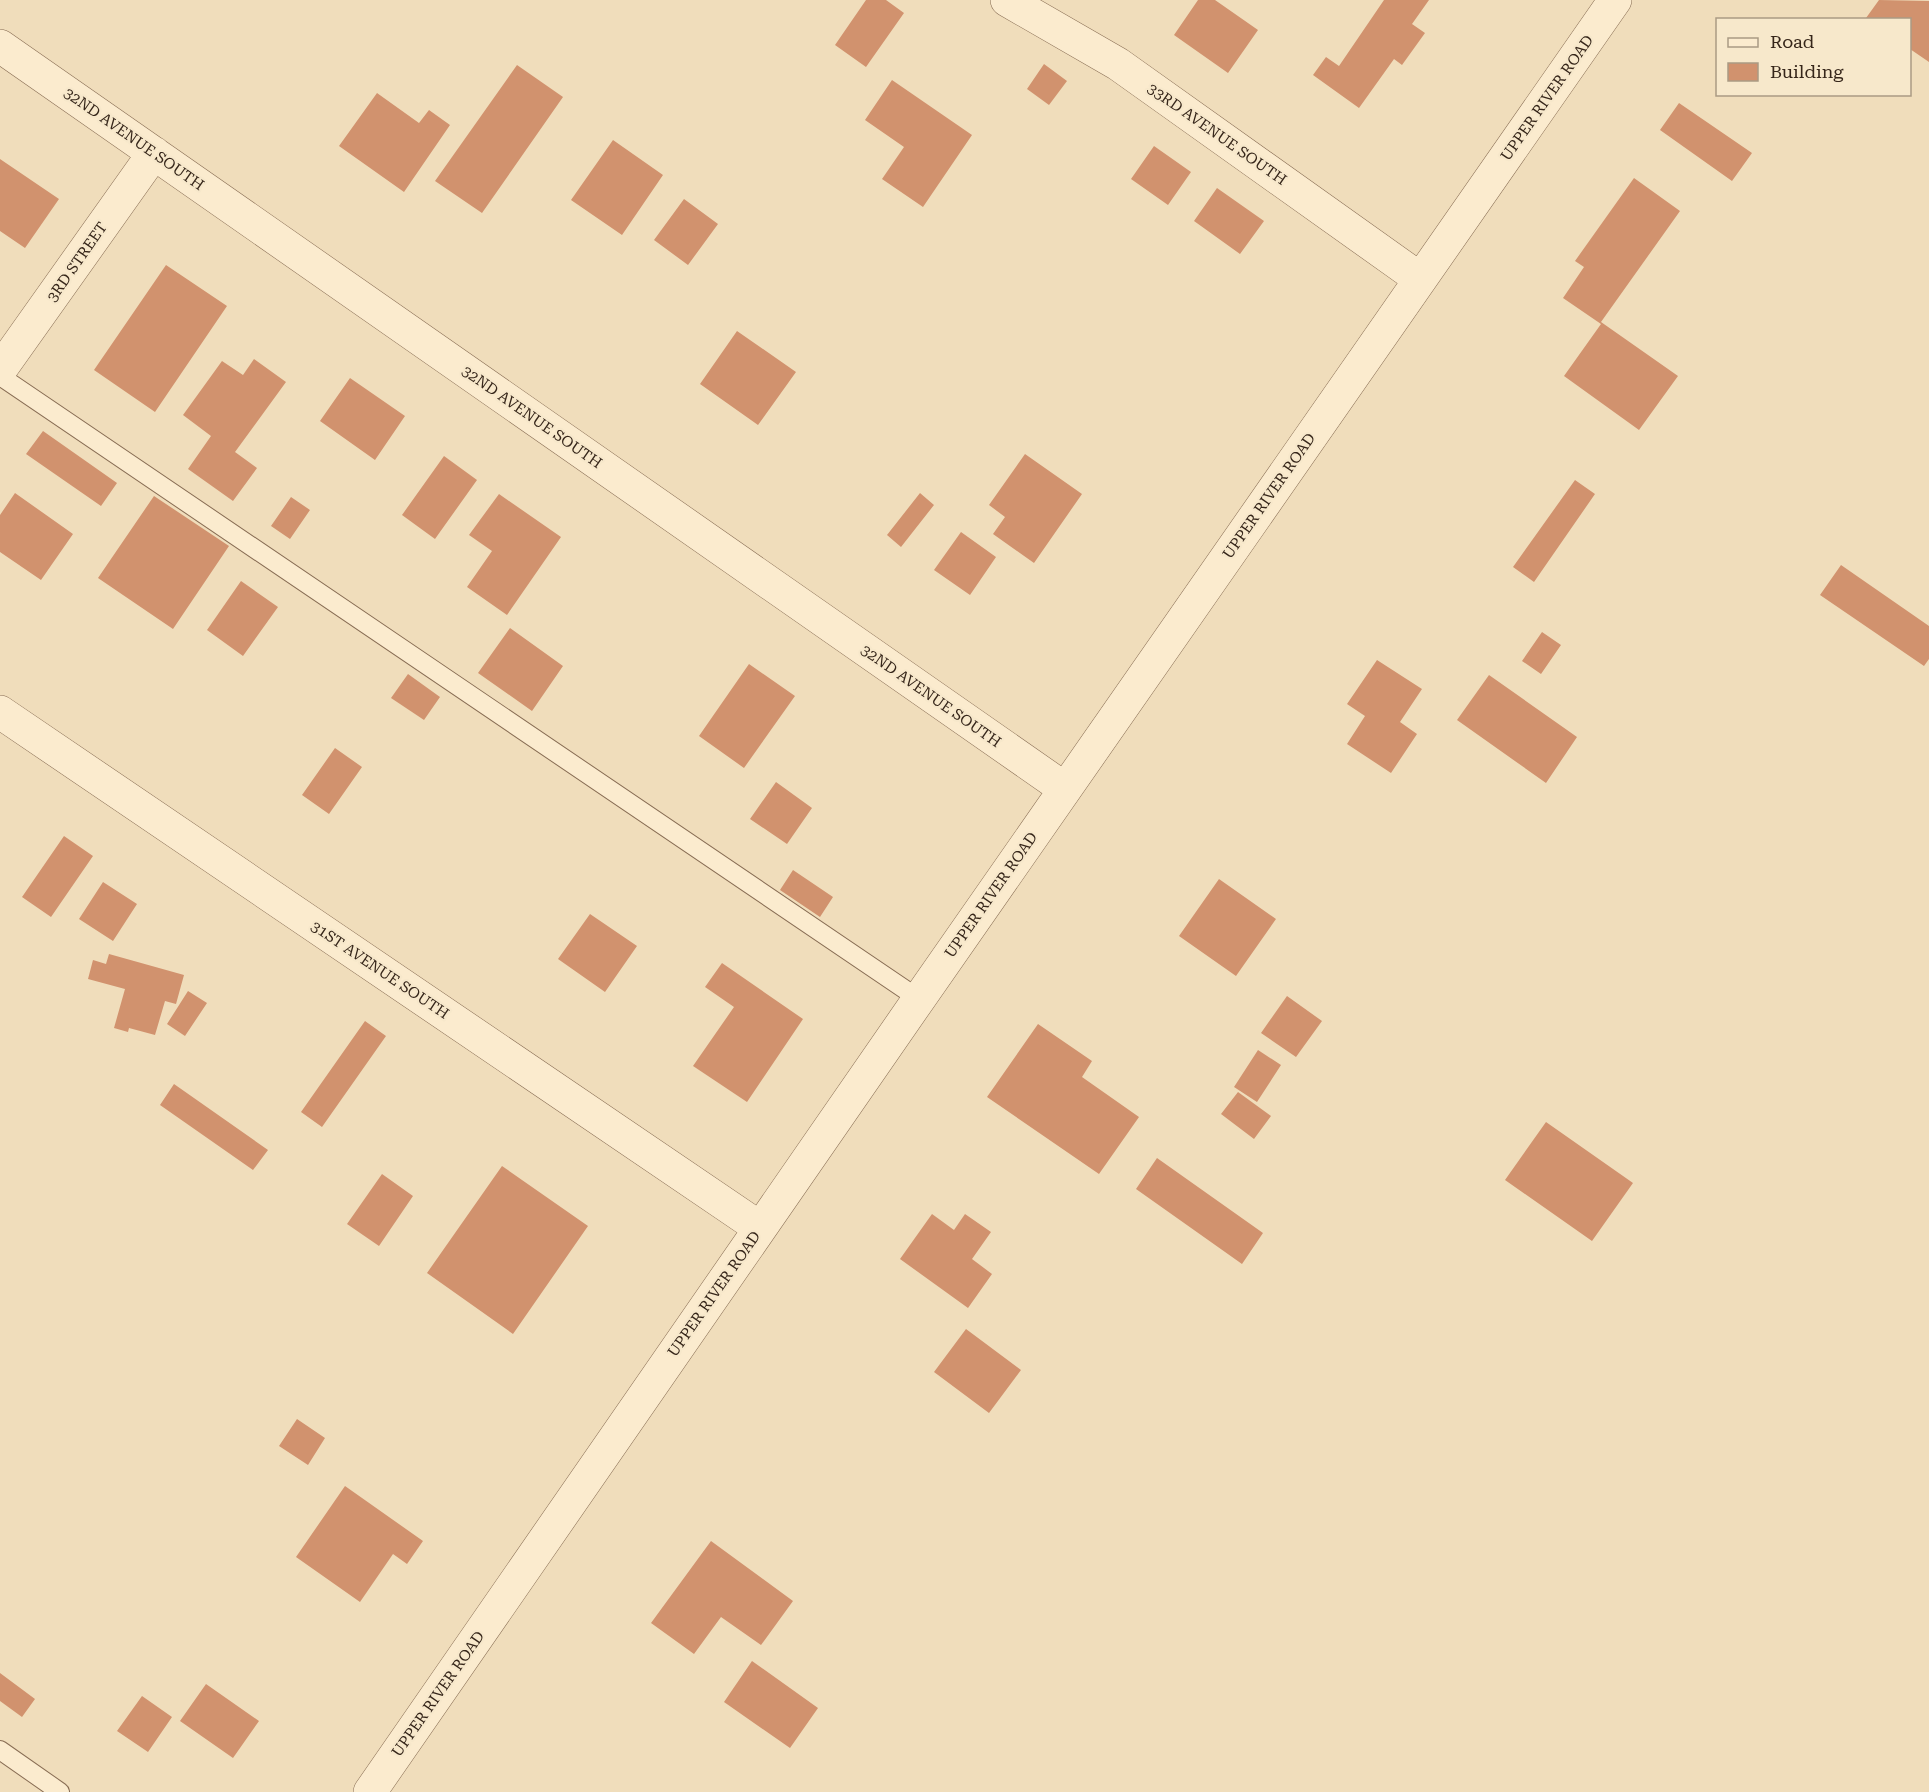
<svg xmlns="http://www.w3.org/2000/svg" width="1929" height="1792" viewBox="0 0 1929 1792" font-family="'Roboto Serif',serif">
<style>
.building{fill:#d1926e}
.lines{fill:none;stroke-linecap:round;stroke-linejoin:round}
.lane-casing{stroke:#886d54;stroke-width:20}
.street-casing{stroke:#886d54;stroke-width:34}
.lane{stroke:#fbebce;stroke-width:18}
.street{stroke:#fbebce;stroke-width:33}
.labels{text-anchor:middle;stroke-width:4.5;stroke-linejoin:round;paint-order:stroke}
.street-label{font-size:15px;fill:#36261a;stroke:#f7e8cb}
</style>
<rect width="100%" height="100%" fill="#f0ddbb"/>
<path class="building" d="M 866,0 L 886,0 L 904,13 L 866,67 L 835,45 Z
M 1198,0 L 1215,0 L 1258,30 L 1228,73 L 1174,35 Z
M 1384,0 L 1429,0 L 1412,24 L 1425,33 L 1402,65 L 1394,59 L 1359,108 L 1313,75 L 1326,57 L 1339,66 Z
M 1879,0 L 1929,1 L 1929,62 L 1910,49 L 1910,20 L 1866,18 Z
M 1044,64 L 1067,81 L 1049,105 L 1027,89 Z
M 517,65 L 563,97 L 482,213 L 435,181 Z
M 892,80 L 972,135 L 923,207 L 882,179 L 904,147 L 865,120 Z
M 377,93 L 419,123 L 429,110 L 450,125 L 404,192 L 339,146 Z
M 1679,103 L 1752,153 L 1732,181 L 1660,130 Z
M 613,140 L 663,175 L 622,235 L 571,200 Z
M 1154,146 L 1191,172 L 1168,205 L 1131,179 Z
M 0,159 L 59,199 L 25,248 L 0,231 Z
M 1634,178 L 1680,211 L 1601,322 L 1678,376 L 1639,430 L 1564,376 L 1601,324 L 1563,298 L 1584,267 L 1575,261 Z
M 1217,188 L 1264,221 L 1240,254 L 1194,221 Z
M 684,199 L 718,224 L 688,265 L 654,240 Z
M 166,265 L 227,306 L 155,412 L 94,370 Z
M 737,331 L 796,372 L 758,425 L 700,384 Z
M 254,359 L 286,382 L 235,452 L 257,468 L 233,501 L 188,469 L 211,436 L 183,415 L 222,361 L 243,375 Z
M 350,378 L 405,416 L 375,460 L 320,421 Z
M 43,431 L 117,483 L 101,506 L 26,454 Z
M 1025,454 L 1082,494 L 1034,563 L 993,534 L 1005,517 L 989,505 Z
M 444,456 L 477,480 L 435,539 L 402,515 Z
M 1575,480 L 1595,494 L 1534,582 L 1513,567 Z
M 15,493 L 73,534 L 41,580 L 0,552 L 0,515 Z
M 920,493 L 934,505 L 901,547 L 887,535 Z
M 499,494 L 561,537 L 507,615 L 467,587 L 492,551 L 469,535 Z
M 154,496 L 229,546 L 173,629 L 98,578 Z
M 291,497 L 310,510 L 290,539 L 271,526 Z
M 961,532 L 996,557 L 970,595 L 934,570 Z
M 1841,565 L 1929,626 L 1929,659 L 1924,666 L 1820,595 Z
M 241,581 L 278,607 L 243,656 L 207,630 Z
M 510,628 L 563,666 L 532,711 L 478,673 Z
M 1542,632 L 1561,645 L 1541,674 L 1522,661 Z
M 1377,660 L 1422,689 L 1400,722 L 1417,734 L 1391,773 L 1347,744 L 1365,716 L 1347,704 Z
M 749,664 L 795,696 L 744,768 L 699,736 Z
M 408,674 L 440,697 L 424,720 L 391,698 Z
M 1489,675 L 1577,737 L 1546,783 L 1457,720 Z
M 335,748 L 362,767 L 329,814 L 302,795 Z
M 776,782 L 812,808 L 787,844 L 750,819 Z
M 64,836 L 93,856 L 51,917 L 22,897 Z
M 793,870 L 833,897 L 820,917 L 780,890 Z
M 1219,879 L 1276,919 L 1236,976 L 1179,936 Z
M 103,882 L 137,904 L 113,941 L 79,919 Z
M 590,914 L 637,946 L 605,992 L 558,959 Z
M 109,954 L 184,975 L 176,1004 L 165,1001 L 155,1035 L 129,1028 L 128,1032 L 114,1028 L 125,989 L 88,979 L 93,960 L 106,964 Z
M 722,963 L 803,1019 L 747,1102 L 693,1066 L 734,1007 L 705,987 Z
M 188,991 L 207,1003 L 185,1036 L 167,1024 Z
M 1287,996 L 1322,1021 L 1296,1057 L 1261,1033 Z
M 365,1021 L 386,1036 L 322,1127 L 301,1112 Z
M 1038,1024 L 1092,1061 L 1082,1077 L 1139,1117 L 1099,1174 L 987,1097 Z
M 1258,1050 L 1281,1065 L 1257,1102 L 1234,1087 Z
M 174,1084 L 268,1150 L 253,1170 L 160,1105 Z
M 1238,1092 L 1271,1116 L 1254,1139 L 1221,1114 Z
M 1546,1122 L 1633,1183 L 1592,1241 L 1505,1180 Z
M 1157,1158 L 1263,1233 L 1242,1264 L 1136,1189 Z
M 502,1166 L 588,1226 L 513,1334 L 427,1273 Z
M 382,1174 L 413,1196 L 379,1246 L 347,1224 Z
M 932,1214 L 954,1230 L 965,1214 L 991,1232 L 972,1259 L 992,1274 L 968,1308 L 900,1259 Z
M 966,1329 L 1021,1370 L 989,1413 L 934,1372 Z
M 297,1419 L 325,1438 L 308,1465 L 279,1446 Z
M 345,1486 L 423,1541 L 407,1564 L 393,1554 L 360,1602 L 296,1557 Z
M 711,1541 L 793,1601 L 761,1645 L 721,1617 L 694,1654 L 651,1623 Z
M 752,1661 L 818,1708 L 790,1748 L 724,1702 Z
M 0,1673 L 35,1699 L 22,1717 L 0,1701 Z
M 206,1684 L 259,1721 L 233,1758 L 180,1721 Z
M 142,1696 L 172,1717 L 148,1752 L 117,1731 Z"/>
<g class="lines">
<g class="lane-casing">
<path id="lane" d="M 0,376 L 919,999
M 0,1750 L 60,1792"/>
</g>
<g class="street-casing">
<path id="street" d="M 1007,0 L 1118,64 L 1420,279
M 0,46 L 1065,789
M 0,370 L 154,153
M 0,712 L 760,1228
M 370,1792 L 919,999 L 1615,0"/>
</g>
<use href="#lane" class="lane"/>
<use href="#street" class="street"/>
</g>
<g class="labels">
<g class="street-label">
<text transform="translate(1547 98) rotate(-55)" y="5">UPPER RIVER ROAD</text>
<text transform="translate(1217 134) rotate(35)" y="5">33RD AVENUE SOUTH</text>
<text transform="translate(134 139) rotate(35)" y="5">32ND AVENUE SOUTH</text>
<text transform="translate(77 262) rotate(-55)" y="5">3RD STREET</text>
<text transform="translate(532 417) rotate(35)" y="5">32ND AVENUE SOUTH</text>
<text transform="translate(1269 496) rotate(-55)" y="5">UPPER RIVER ROAD</text>
<text transform="translate(931 696) rotate(35)" y="5">32ND AVENUE SOUTH</text>
<text transform="translate(991 895) rotate(-55)" y="5">UPPER RIVER ROAD</text>
<text transform="translate(380 970) rotate(34)" y="5">31ST AVENUE SOUTH</text>
<text transform="translate(714 1294) rotate(-55)" y="5">UPPER RIVER ROAD</text>
<text transform="translate(438 1694) rotate(-55)" y="5">UPPER RIVER ROAD</text>
</g>
</g>
<rect x="1716" y="18" width="195" height="78" fill="#f7e8cb" stroke="#aa9a84" stroke-width="1.5"/>
<rect x="1728" y="38" width="30" height="9" fill="#fbebce" stroke="#aa9a84" stroke-width="1.5"/>
<text x="1770" y="48" font-size="18" fill="#36261a">Road</text>
<rect x="1728" y="63" width="30" height="18" fill="#d1926e" stroke="#aa9a84" stroke-width="1.5"/>
<text x="1770" y="78" font-size="18" fill="#36261a">Building</text>
</svg>
